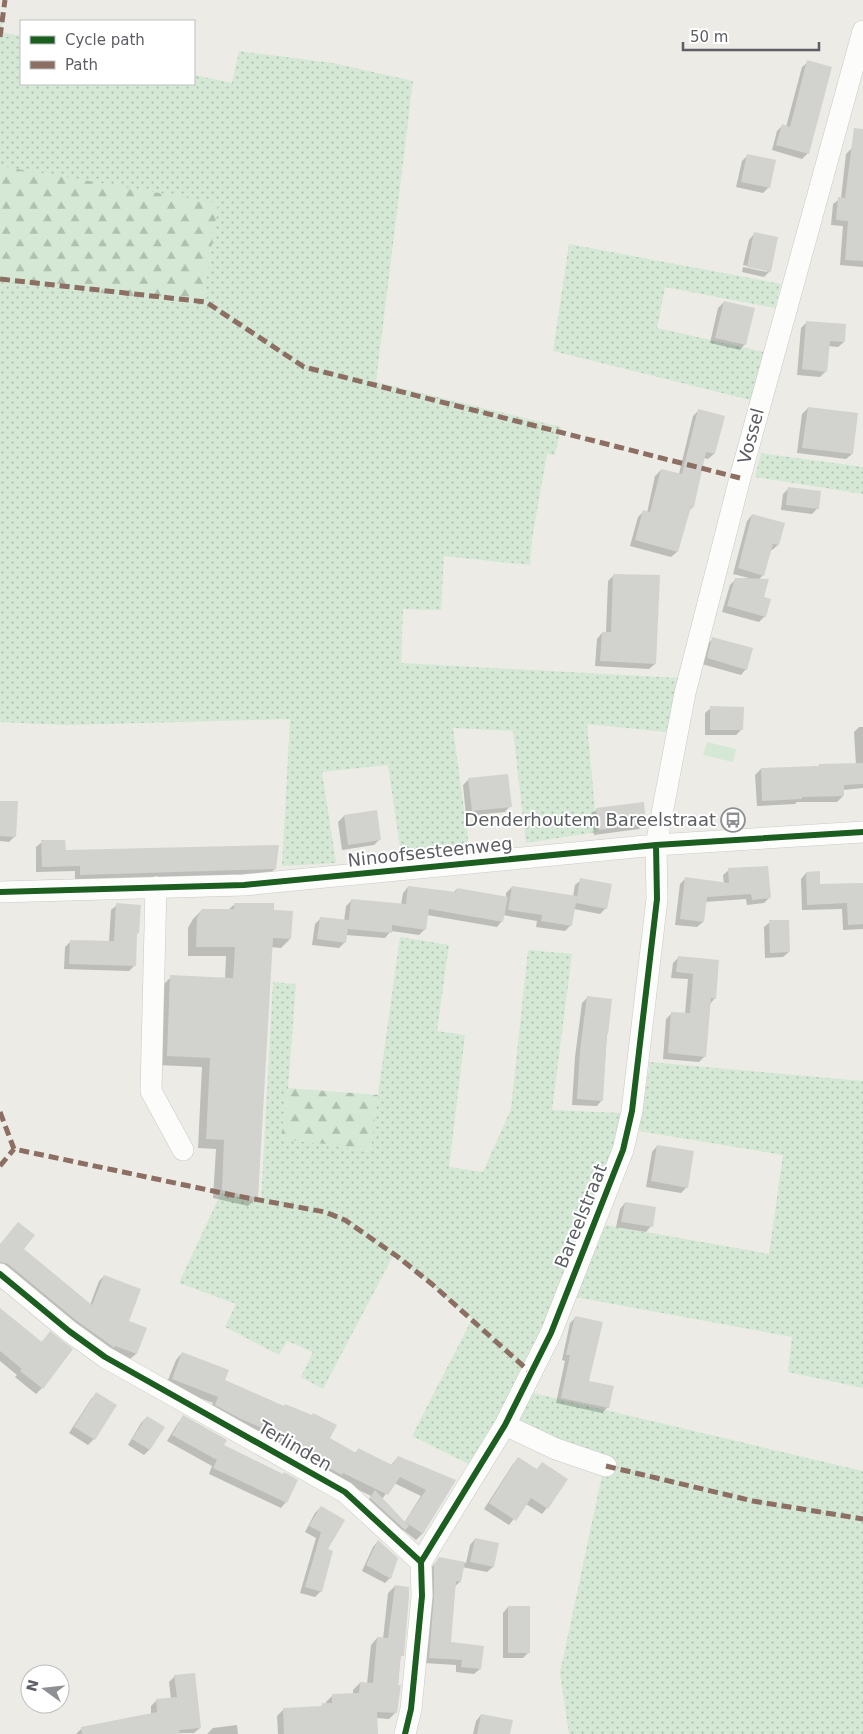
<svg xmlns="http://www.w3.org/2000/svg" width="863" height="1734" viewBox="0 0 863 1734" font-family="'DejaVu Sans',sans-serif">
<style>
.grass{fill:url(#grass-dots)}
.forest{fill:url(#forest-firs)}
.pitch{fill:#d4e8d5}
.shadow{fill:#0003;fill-rule:evenodd}
.building{fill:#d2d2cf}
.lines{fill:none;stroke-linecap:round;stroke-linejoin:round}
.minor-casing{stroke:#c9c9c8;stroke-width:22}
.minor{stroke:#fcfcfb;stroke-width:21}
.quiet{stroke:#8d6e63;stroke-width:5;stroke-dasharray:10 5;stroke-linecap:butt}
.cycleway-casing{stroke:#fff;stroke-width:9}
.cycleway{stroke:#1b5e20;stroke-width:6}
.labels{text-anchor:middle;stroke-width:4;stroke-linejoin:round;paint-order:stroke}
.street-label{font-size:18px;fill:#5c5e64;stroke:#fff}
.poi-label{font-size:18px;fill:#5c5e64;stroke:#fff;text-anchor:end}
</style>
<defs>
<pattern id="grass-dots" width="8" height="8" patternUnits="userSpaceOnUse" patternTransform="scale(1.25)"><rect width="8" height="8" fill="#d4e8d5"/><path d="M2 2h.1M6 6h.1" fill="none" stroke="#afbfb0" stroke-width="1.8" stroke-linecap="round"/></pattern>
<pattern id="forest-firs" width="22" height="20" patternUnits="userSpaceOnUse" patternTransform="scale(1.25)"><rect width="22" height="20" fill="#d4e8d5"/><path d="M5 1l3.5 6h-7zM16 11l3.5 6h-7z" fill="#afbfb0"/></pattern>
</defs>
<rect width="100%" height="100%" fill="#ecebe6"/>
<path class="grass" d="M 0,12 L 4,13 L 1,32 L 21,36 L 21,84 L 194,84 L 194,75 L 232,83 L 239,51 L 333,63 L 413,81 L 376,382 L 561,427 L 555,455 L 547,454 L 532,539 L 530,565 L 444,556 L 441,610 L 403,609 L 401,663 L 679,678 L 667,732 L 587,724 L 597,832 L 526,843 L 513,731 L 453,728 L 469,847 L 401,854 L 388,765 L 322,772 L 336,863 L 282,866 L 290,719 L 66,725 L 0,722 L 0,281 L 203,305 L 217,204 L 0,166 Z
M 569,244 L 781,284 L 775,308 L 665,287 L 657,328 L 764,352 L 750,400 L 553,351 Z
M 761,453 L 863,467 L 863,494 L 755,477 Z
M 400,937 L 449,945 L 437,1031 L 465,1035 L 449,1167 L 483,1172 L 511,1109 L 528,950 L 572,954 L 552,1110 L 621,1113 C 615,1136 611,1160 603,1183 C 571,1281 521,1374 473,1466 L 412,1436 L 472,1319 L 435,1287 L 393,1256 L 323,1389 L 301,1377 L 313,1352 L 287,1341 L 279,1355 L 225,1327 L 236,1304 L 179,1283 L 221,1193 L 261,1202 L 273,982 L 296,984 L 288,1088 L 281,1139 L 325,1144 L 370,1152 Z
M 650,1062 L 863,1081 L 863,1388 L 788,1372 L 792,1337 L 575,1297 L 606,1225 L 769,1254 L 783,1155 L 639,1131 Z
M 533,1393 L 863,1471 L 863,1734 L 569,1734 L 560,1673 L 605,1461 L 517,1424 Z"/>
<path class="forest" d="M 0,166 L 218,203 L 203,305 L 0,281 Z
M 288,1088 L 378,1095 L 370,1152 L 325,1144 L 281,1139 Z"/>
<path class="pitch" d="M 707,742 L 736,749 L 733,762 L 703,755 Z"/>
<path class="shadow" d="M 808,62 L 808,153 L 802,159 L 772,150 L 777,131 L 782,126 L 786,127 L 802,67 Z
M 852,148 L 863,150 L 863,267 L 840,265 L 843,226 L 831,225 L 833,204 L 841,198 L 846,154 Z
M 748,155 L 769,187 L 763,193 L 736,187 L 742,161 Z
M 754,234 L 770,271 L 764,277 L 742,272 L 743,267 L 767,272 L 767,270 L 743,265 L 749,240 Z
M 724,302 L 745,344 L 740,350 L 710,343 L 718,308 Z
M 807,322 L 844,342 L 838,347 L 828,346 L 826,371 L 820,377 L 797,375 L 801,328 Z
M 808,408 L 852,454 L 846,459 L 797,453 L 802,414 Z
M 698,411 L 723,417 L 714,454 L 708,459 L 704,458 L 693,507 L 688,511 L 677,552 L 671,557 L 630,546 L 638,517 L 643,512 L 647,513 L 655,476 L 661,470 L 679,474 L 693,416 Z
M 789,488 L 818,508 L 812,514 L 781,510 L 783,494 Z
M 752,515 L 778,545 L 772,550 L 770,550 L 763,575 L 758,580 L 763,598 L 765,616 L 759,622 L 722,612 L 730,585 L 736,579 L 749,578 L 733,574 L 747,521 Z
M 614,575 L 655,664 L 649,669 L 595,666 L 597,639 L 602,633 L 606,633 L 608,581 Z
M 713,639 L 746,669 L 741,675 L 702,664 L 707,644 Z
M 711,708 L 742,729 L 736,735 L 705,735 L 705,713 Z
M 859,727 L 863,727 L 863,788 L 843,790 L 843,796 L 837,802 L 797,802 L 795,804 L 757,806 L 755,775 L 761,769 L 856,765 L 854,732 Z
M 468,780 L 510,806 L 505,812 L 466,816 L 463,785 Z
M 0,802 L 15,836 L 9,842 L 0,841 Z
M 597,809 L 645,824 L 639,829 L 594,835 L 591,815 Z
M 376,811 L 380,839 L 374,845 L 342,850 L 338,822 L 344,816 Z
M 42,842 L 64,851 L 275,869 L 269,874 L 75,880 L 75,871 L 36,872 L 36,847 Z
M 729,870 L 769,898 L 764,903 L 747,905 L 746,899 L 705,902 L 703,922 L 697,927 L 675,925 L 680,884 L 685,879 L 724,884 L 723,875 Z
M 806,873 L 819,885 L 863,884 L 863,929 L 843,930 L 842,909 L 802,910 L 801,879 Z
M 581,880 L 606,908 L 600,914 L 574,909 L 571,925 L 565,931 L 536,927 L 537,921 L 503,915 L 502,921 L 497,927 L 427,915 L 425,929 L 419,935 L 391,931 L 385,938 L 346,935 L 345,942 L 339,948 L 312,945 L 315,924 L 321,918 L 344,921 L 346,906 L 351,901 L 401,905 L 403,893 L 408,887 L 453,893 L 457,889 L 506,898 L 506,893 L 512,887 L 573,897 L 575,885 Z
M 235,904 L 273,911 L 290,939 L 281,948 L 271,947 L 257,1197 L 248,1206 L 213,1198 L 216,1149 L 198,1148 L 202,1067 L 158,1065 L 162,986 L 171,977 L 225,979 L 226,956 L 188,956 L 188,928 L 193,919 L 202,910 L 228,910 Z
M 117,905 L 138,933 L 136,935 L 135,965 L 129,971 L 64,969 L 65,947 L 71,941 L 109,942 L 111,910 Z
M 770,922 L 789,952 L 783,957 L 765,958 L 764,927 Z
M 678,958 L 718,961 L 715,998 L 710,1004 L 705,1056 L 699,1062 L 663,1059 L 666,1019 L 672,1013 L 685,1014 L 688,979 L 671,978 L 673,963 Z
M 588,997 L 607,1034 L 602,1100 L 597,1106 L 572,1105 L 575,1057 L 582,1003 Z
M 657,1146 L 687,1187 L 681,1193 L 646,1187 L 652,1152 Z
M 625,1203 L 651,1226 L 646,1232 L 616,1227 L 620,1209 Z
M 0,1245 L 90,1305 L 99,1281 L 104,1276 L 128,1321 L 146,1328 L 136,1354 L 130,1359 L 109,1351 L 0,1269 Z
M 0,1310 L 41,1343 L 44,1339 L 42,1388 L 36,1394 L 15,1377 L 17,1375 L 0,1361 Z
M 576,1317 L 588,1382 L 608,1407 L 602,1413 L 556,1403 L 565,1361 L 562,1360 L 570,1323 Z
M 182,1353 L 223,1381 L 355,1453 L 358,1450 L 391,1465 L 398,1457 L 455,1481 L 422,1534 L 416,1540 L 403,1530 L 398,1535 L 365,1505 L 371,1496 L 290,1456 L 293,1450 L 233,1424 L 210,1411 L 213,1403 L 166,1385 L 176,1360 ZM 394,1483 L 421,1496 L 404,1523 L 382,1499 Z
M 97,1393 L 94,1439 L 88,1445 L 69,1433 L 91,1399 Z
M 147,1417 L 150,1449 L 144,1455 L 128,1445 L 141,1423 Z
M 183,1417 L 222,1446 L 286,1502 L 281,1508 L 209,1474 L 212,1466 L 167,1441 L 178,1423 Z
M 519,1458 L 536,1470 L 542,1464 L 547,1508 L 542,1514 L 526,1504 L 509,1525 L 484,1509 L 513,1464 Z
M 321,1507 L 327,1550 L 321,1591 L 315,1597 L 300,1593 L 316,1538 L 305,1532 L 315,1513 Z
M 475,1539 L 493,1567 L 487,1572 L 462,1567 L 460,1582 L 454,1587 L 450,1643 L 480,1669 L 474,1674 L 456,1672 L 456,1665 L 424,1663 L 428,1572 L 439,1558 L 466,1563 L 470,1545 Z
M 378,1541 L 390,1578 L 385,1583 L 362,1571 L 373,1547 Z
M 395,1586 L 402,1655 L 400,1658 L 396,1712 L 389,1719 L 376,1718 L 377,1734 L 278,1734 L 277,1716 L 284,1709 L 320,1707 L 323,1704 L 326,1704 L 326,1702 L 333,1695 L 353,1694 L 353,1690 L 360,1683 L 367,1684 L 371,1645 L 377,1638 L 383,1639 L 388,1593 Z
M 508,1607 L 528,1653 L 523,1658 L 503,1658 L 503,1613 Z
M 175,1676 L 200,1728 L 194,1733 L 76,1734 L 82,1728 L 151,1714 L 151,1706 L 156,1701 L 171,1699 L 169,1682 Z
M 481,1715 L 509,1734 L 473,1734 L 476,1721 Z
M 237,1725 L 238,1734 L 207,1734 L 213,1728 Z"/>
<path class="building" d="M 807,60 L 832,67 L 809,154 L 776,145 L 782,124 L 790,127 Z
M 854,128 L 863,129 L 863,261 L 845,260 L 848,221 L 836,220 L 838,197 L 845,198 Z
M 747,154 L 776,160 L 770,188 L 741,182 Z
M 754,232 L 778,237 L 771,272 L 747,267 Z
M 724,301 L 755,308 L 746,345 L 715,338 Z
M 806,321 L 846,324 L 845,342 L 830,341 L 827,372 L 802,369 Z
M 808,407 L 858,413 L 853,454 L 802,448 Z
M 698,409 L 725,416 L 715,454 L 706,452 L 694,507 L 691,507 L 678,552 L 635,540 L 643,510 L 650,512 L 661,469 L 682,474 Z
M 788,487 L 821,491 L 819,509 L 786,505 Z
M 752,514 L 785,523 L 779,545 L 773,544 L 764,576 L 738,568 Z
M 613,574 L 660,575 L 656,664 L 600,661 L 602,632 L 611,632 Z
M 735,578 L 769,579 L 764,597 L 771,599 L 766,617 L 727,606 Z
M 712,637 L 753,648 L 747,670 L 707,658 Z
M 710,706 L 744,707 L 743,730 L 710,730 Z
M 863,763 L 863,784 L 844,785 L 844,796 L 802,797 L 802,799 L 762,801 L 761,768 L 819,766 L 819,764 Z
M 508,774 L 512,807 L 472,811 L 468,778 Z
M 0,801 L 18,801 L 16,837 L 0,836 Z
M 644,802 L 646,824 L 599,830 L 596,808 Z
M 377,810 L 381,840 L 348,845 L 344,815 Z
M 41,840 L 65,840 L 66,850 L 279,845 L 276,869 L 80,875 L 80,866 L 42,867 Z
M 768,866 L 771,898 L 752,900 L 751,894 L 707,897 L 704,922 L 680,919 L 685,877 L 729,883 L 728,868 Z
M 820,871 L 820,884 L 863,883 L 863,924 L 848,925 L 847,903 L 807,905 L 806,872 Z
M 580,878 L 612,884 L 607,909 L 576,903 Z
M 408,886 L 456,892 L 457,888 L 508,897 L 503,922 L 429,909 L 426,930 L 392,925 L 392,933 L 348,929 L 351,899 L 406,904 Z
M 512,886 L 577,896 L 572,926 L 541,921 L 542,915 L 508,910 Z
M 116,903 L 141,905 L 139,933 L 137,933 L 136,966 L 69,964 L 70,940 L 114,941 Z
M 234,903 L 274,903 L 274,910 L 293,911 L 291,939 L 273,938 L 258,1198 L 222,1190 L 224,1140 L 206,1139 L 210,1058 L 167,1056 L 170,975 L 233,978 L 235,947 L 196,947 L 197,918 L 202,909 L 234,909 Z
M 320,917 L 349,920 L 346,943 L 317,939 Z
M 769,920 L 789,920 L 790,952 L 770,953 Z
M 678,956 L 719,960 L 716,999 L 711,998 L 706,1057 L 668,1053 L 671,1012 L 690,1013 L 693,974 L 676,972 Z
M 587,996 L 612,999 L 608,1035 L 607,1034 L 603,1101 L 577,1099 L 580,1050 Z
M 657,1145 L 694,1151 L 688,1188 L 651,1181 Z
M 625,1202 L 656,1207 L 653,1227 L 621,1222 Z
M 18,1222 L 35,1235 L 24,1249 L 92,1305 L 104,1275 L 141,1289 L 129,1321 L 147,1328 L 137,1354 L 115,1346 L 114,1348 L 112,1346 L 77,1321 L 8,1264 L 0,1262 L 0,1244 Z
M 0,1308 L 42,1342 L 50,1331 L 73,1349 L 43,1389 L 20,1371 L 22,1369 L 0,1351 Z
M 575,1316 L 603,1322 L 589,1381 L 614,1386 L 609,1408 L 561,1398 L 570,1355 L 566,1355 Z
M 182,1352 L 229,1370 L 225,1380 L 284,1406 L 285,1404 L 312,1415 L 313,1413 L 337,1425 L 330,1438 L 356,1453 L 358,1448 L 392,1465 L 398,1456 L 456,1480 L 423,1534 L 405,1522 L 409,1526 L 405,1530 L 370,1498 L 375,1490 L 405,1522 L 426,1490 L 400,1477 L 388,1495 L 343,1473 L 342,1475 L 295,1450 L 298,1444 L 239,1418 L 215,1405 L 218,1397 L 172,1379 Z
M 96,1392 L 117,1405 L 95,1440 L 74,1427 Z
M 183,1415 L 227,1440 L 224,1445 L 283,1474 L 284,1472 L 298,1480 L 287,1503 L 213,1468 L 217,1460 L 172,1435 Z
M 147,1416 L 165,1427 L 150,1450 L 132,1439 Z
M 518,1457 L 537,1469 L 542,1462 L 568,1479 L 548,1509 L 531,1498 L 516,1521 L 489,1503 Z
M 321,1506 L 345,1520 L 328,1549 L 333,1551 L 322,1592 L 305,1587 L 321,1532 L 309,1526 Z
M 475,1538 L 499,1543 L 494,1567 L 470,1562 Z
M 378,1540 L 398,1558 L 391,1579 L 366,1565 Z
M 439,1557 L 465,1562 L 461,1582 L 456,1581 L 451,1642 L 484,1646 L 481,1669 L 461,1667 L 462,1660 L 429,1658 L 434,1597 L 434,1565 Z
M 395,1585 L 409,1587 L 409,1596 L 404,1656 L 401,1656 L 398,1685 L 401,1685 L 397,1713 L 377,1712 L 378,1734 L 284,1734 L 283,1708 L 322,1706 L 322,1703 L 332,1703 L 332,1694 L 359,1693 L 360,1682 L 373,1683 L 377,1637 L 388,1638 Z
M 508,1606 L 530,1606 L 530,1653 L 508,1653 Z
M 195,1673 L 201,1728 L 179,1730 L 180,1734 L 82,1734 L 81,1727 L 157,1712 L 156,1699 L 177,1697 L 174,1675 Z
M 481,1714 L 513,1720 L 510,1734 L 477,1734 Z"/>
<g class="lines">
<g class="minor-casing">
<path id="minor" d="M 156,887 L 151,1091 L 183,1150
M 0,892 L 244,885 L 656,845 L 863,832
M 0,1274 L 69,1331 L 105,1357 L 345,1492 L 421,1562 L 422,1596 L 411,1709 L 405,1734
M 505,1425 L 556,1449 L 606,1466
M 421,1562 L 505,1425 L 551,1333 L 623,1150 L 632,1111 L 657,899 L 656,845 L 685,693 L 740,478 L 863,31"/>
</g>
<use href="#minor" class="minor"/>
<path class="quiet" d="M 0,37 L 5,0
M 0,279 L 206,302 L 304,367 L 740,478
M 0,1112 L 14,1149 L 232,1195 L 325,1212 L 345,1220 L 398,1257 L 433,1285 L 531,1373
M 0,1166 L 14,1149
M 606,1466 L 753,1501 L 863,1519"/>
<g class="cycleway-casing">
<path id="cycleway" d="M 0,892 L 244,885 L 656,845 L 863,832
M 0,1274 L 69,1331 L 105,1357 L 345,1492 L 421,1562 L 422,1596 L 411,1709 L 405,1734
M 421,1562 L 505,1425 L 551,1333 L 623,1150 L 632,1111 L 657,899 L 656,845"/>
</g>
<use href="#cycleway" class="cycleway"/>
</g>
<defs>
<g id="bus-ring" transform="scale(1.25)"><circle r="9.5" fill="#fff" stroke="#8e8f92" stroke-width="1.5"/><path d="M-5-6H5V4H4V6H2V4H-2V6H-4V4H-5ZM-3.5-4V0h7V-4ZM-3.5 1.2v1.5H-2V1.2ZM2 1.2v1.5H3.5V1.2Z" fill="#8e8f92"/></g>
</defs>
<g fill-rule="evenodd">
<use href="#bus-ring" x="733" y="820"/>
</g>
<g class="labels">
<g class="street-label">
<text transform="translate(751 436) rotate(-75)" y="6">Vossel</text>
<text transform="translate(430 852) rotate(-6)" y="6">Ninoofsesteenweg</text>
<text transform="translate(581 1216) rotate(-68)" y="6">Bareelstraat</text>
<text transform="translate(295 1446) rotate(30)" y="6">Terlinden</text>
</g>
<g class="poi-label">
<text x="716" y="826">Denderhoutem Bareelstraat</text>
</g>
</g>
<rect x="20" y="20" width="175" height="65" fill="#ffffff" stroke="#bebfc1"/>
<rect x="30" y="36" width="25" height="8" fill="#1b5e20" stroke="#bebfc1"/>
<text x="65" y="45" font-size="15" fill="#5c5e64">Cycle path</text>
<rect x="30" y="61" width="25" height="8" fill="#8d6e63" stroke="#bebfc1"/>
<text x="65" y="70" font-size="15" fill="#5c5e64">Path</text>
<g transform="translate(45 1689) rotate(285)"><circle r="24" fill="#ffffff" stroke="#bebfc1"/>
<path d="M0-4L9 19L0 12L-9 19Z" fill="#8e8f92"/>
<text y="-8" font-size="14" font-weight="bold" text-anchor="middle" fill="#5c5e64">N</text>
</g>
<path d="M683 42v8h136v-8" fill="none" stroke="#5c5e64" stroke-width="2.5"/>
<text x="690" y="42" font-size="15" fill="#5c5e64" stroke="#ffffff" stroke-width="4" paint-order="stroke">50 m</text>
</svg>
